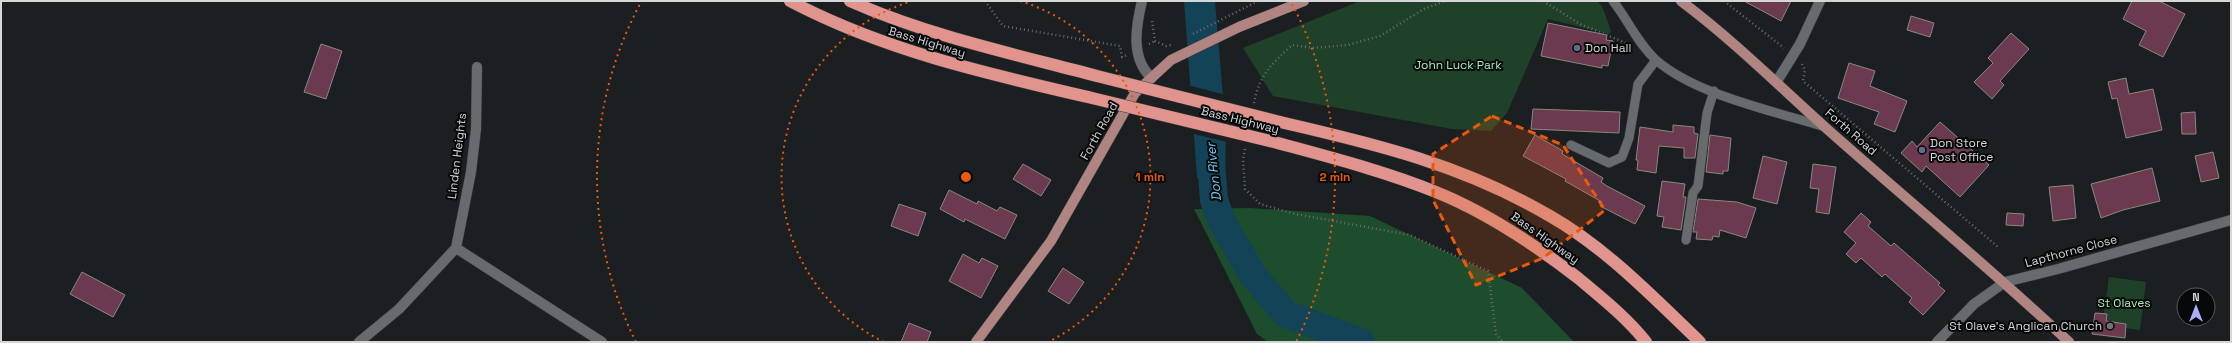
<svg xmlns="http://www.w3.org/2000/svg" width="2232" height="343" viewBox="0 0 2232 343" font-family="'Space Grotesk',sans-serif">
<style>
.green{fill:#204129}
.forest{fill:#1e4d2d}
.water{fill:#134356}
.pier{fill:#1b1f21}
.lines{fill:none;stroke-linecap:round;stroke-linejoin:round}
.river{stroke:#134356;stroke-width:28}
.building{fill:#6c3a4f;stroke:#8a8587}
.service-casing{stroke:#373a3c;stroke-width:10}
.minor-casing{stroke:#373a3c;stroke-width:11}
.primary-casing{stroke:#373a3c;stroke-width:11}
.motorway-casing{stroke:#373a3c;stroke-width:13}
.path{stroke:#696c6e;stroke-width:2.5;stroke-dasharray:1 3;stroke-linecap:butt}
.service{stroke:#676b6e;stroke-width:9}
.minor{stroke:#676b6e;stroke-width:10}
.primary{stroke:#b08481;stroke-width:10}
.motorway{stroke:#e0948d;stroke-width:12}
.motorway-bridge-casing{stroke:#373a3c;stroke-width:13;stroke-linecap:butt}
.motorway-bridge{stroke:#e0948d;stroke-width:12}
.marked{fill:#e8590c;fill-opacity:0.2;stroke:#e8590c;stroke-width:3;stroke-dasharray:8 5;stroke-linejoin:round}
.ring{fill:none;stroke:#e8590c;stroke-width:2;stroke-dasharray:2 4}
.service-dot{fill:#5c6f8a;stroke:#070809;stroke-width:1.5}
.worship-dot{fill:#6b7280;stroke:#070809;stroke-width:1.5}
.labels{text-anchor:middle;stroke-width:4;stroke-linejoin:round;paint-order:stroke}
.street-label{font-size:12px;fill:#d4d6d8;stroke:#070809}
.poi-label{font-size:12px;fill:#d4d6d8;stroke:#070809;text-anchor:start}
.park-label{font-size:12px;fill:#a3edb6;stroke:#070809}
.water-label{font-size:13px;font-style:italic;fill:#70cbf4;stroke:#070809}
.centre{fill:#e8590c;stroke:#070809;stroke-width:2}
.ring-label{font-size:12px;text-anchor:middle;font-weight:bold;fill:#e8590c;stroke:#070809;stroke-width:4;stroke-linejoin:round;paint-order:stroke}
</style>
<rect width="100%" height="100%" fill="#1b1f21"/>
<path class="green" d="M 1360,1 L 1597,1 L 1602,6 L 1611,31 L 1609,34 L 1548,19 L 1507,113 L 1491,131 L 1452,129 L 1273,96 L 1243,48 Z
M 2109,277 L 2146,282 L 2140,330 L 2126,328 L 2126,324 L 2106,321 L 2107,314 L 2104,314 Z"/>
<path class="forest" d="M 1250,208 L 1370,216 L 1522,288 L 1574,342 L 1268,342 L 1257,334 L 1194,209 Z"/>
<path class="water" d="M 1184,1 L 1215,1 L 1226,133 L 1225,181 L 1214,200 L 1197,177 Z"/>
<path class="pier" d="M 1187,85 L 1226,95 L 1227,142 L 1190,133 Z"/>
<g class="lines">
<path class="river" d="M 1211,163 L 1214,200 L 1222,222 L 1253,275 L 1286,314 L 1361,342"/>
</g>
<path class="building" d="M 1744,1 L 1791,1 L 1781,21 Z
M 2132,1 L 2159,1 L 2185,14 L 2163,57 L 2139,45 L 2146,31 L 2123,19 Z
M 1911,16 L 1934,23 L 1930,37 L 1907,30 Z
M 1548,23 L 1607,35 L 1606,40 L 1613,41 L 1608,66 L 1602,65 L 1602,68 L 1541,56 Z
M 2011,33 L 2029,49 L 2000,81 L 2004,85 L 1992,99 L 1974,82 L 1993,63 L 1988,58 Z
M 321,44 L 342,51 L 326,99 L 304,92 Z
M 1849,63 L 1875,71 L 1870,86 L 1907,101 L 1895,132 L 1874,124 L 1879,112 L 1838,98 Z
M 2126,78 L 2129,94 L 2153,89 L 2162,130 L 2126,138 L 2117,98 L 2112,99 L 2108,82 Z
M 1533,109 L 1620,112 L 1619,133 L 1531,129 Z
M 2195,112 L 2196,134 L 2182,134 L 2181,113 Z
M 1940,122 L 1989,165 L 1960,197 L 1926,166 L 1922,172 L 1901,153 L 1912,141 L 1917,147 Z
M 1673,125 L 1694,127 L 1694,133 L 1698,134 L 1695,158 L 1684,158 L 1684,148 L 1659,146 L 1656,173 L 1637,170 L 1638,160 L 1636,160 L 1640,127 L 1673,132 Z
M 1535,135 L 1563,151 L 1562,154 L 1603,178 L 1601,182 L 1607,186 L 1645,206 L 1635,224 L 1600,206 L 1602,202 L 1565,181 L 1566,179 L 1523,156 Z
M 1710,135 L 1731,138 L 1728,171 L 1723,171 L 1723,174 L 1706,172 Z
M 2213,152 L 2219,178 L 2201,182 L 2195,156 Z
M 1763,156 L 1787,162 L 1777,204 L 1753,198 Z
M 1023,164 L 1051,180 L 1041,196 L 1013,179 Z
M 1813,164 L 1836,167 L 1829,214 L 1816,212 L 1819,189 L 1810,188 Z
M 2152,168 L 2160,201 L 2123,210 L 2101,218 L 2091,184 Z
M 1662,181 L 1685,184 L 1683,197 L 1686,197 L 1681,230 L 1662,227 L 1664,217 L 1657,216 Z
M 2073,185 L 2076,218 L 2053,221 L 2049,187 Z
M 949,190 L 977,204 L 978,201 L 997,211 L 1000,207 L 1017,215 L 1005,239 L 965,219 L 964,222 L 940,209 Z
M 1698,199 L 1737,202 L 1756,208 L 1746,238 L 1720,230 L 1719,237 L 1713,236 L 1712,240 L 1696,239 L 1697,232 L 1693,232 Z
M 899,204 L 926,213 L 918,236 L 891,226 Z
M 1861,213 L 1871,222 L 1868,226 L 1891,246 L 1894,243 L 1940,283 L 1938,285 L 1945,291 L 1923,315 L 1909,302 L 1912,298 L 1885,274 L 1882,277 L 1861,258 L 1856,263 L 1846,254 L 1856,243 L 1844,232 Z
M 2007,213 L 2024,214 L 2023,226 L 2006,225 Z
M 963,254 L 979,263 L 982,258 L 998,266 L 981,298 L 949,281 Z
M 1063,268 L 1084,282 L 1069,304 L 1048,291 Z
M 82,272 L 125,295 L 113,317 L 70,294 Z
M 2095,313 L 2107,314 L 2106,321 L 2126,324 L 2125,338 L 2092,334 Z
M 909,323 L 931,332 L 927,342 L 901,342 Z"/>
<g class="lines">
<g class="service-casing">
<path id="service" d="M 1613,1 C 1628,20 1638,44 1656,60 C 1696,95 1774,111 1825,127
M 1571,145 L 1609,163 L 1622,157 L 1629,138 L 1638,84 L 1656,60
M 1686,240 L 1693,193 L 1698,186 L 1707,113 L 1714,91"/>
</g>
<g class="minor-casing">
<path id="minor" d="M 1142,1 C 1136,26 1130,59 1152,78
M 1777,81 L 1800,44 L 1820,1
M 456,248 L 602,342
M 359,342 L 399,309 L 456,248 L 471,172 L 476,129 L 477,67
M 1937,342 L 1974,304 L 2005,282 L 2058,269 L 2231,220"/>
</g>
<g class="primary-casing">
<path id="primary" d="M 1681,1 C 1733,40 1778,85 1826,128 C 1907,200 1990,268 2069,342
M 976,342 L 1051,241 L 1135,93 L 1171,60 L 1239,27 L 1304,1"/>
</g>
<g class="motorway-casing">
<path id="motorway" d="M 790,1 C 885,51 988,74 1092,98
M 850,1 C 929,36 1014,54 1097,76
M 1280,122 C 1376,144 1463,165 1550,216 C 1606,248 1653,297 1700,342
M 1274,142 C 1329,157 1384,171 1436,192 C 1488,213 1534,244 1578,278 C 1602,298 1627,318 1646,342"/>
</g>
<path class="path" d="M 985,1 L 1003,26 L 1120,46 L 1122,57 L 1127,55
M 1543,1 L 1580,24 L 1626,43
M 1724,1 L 1784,48
M 1152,21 L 1155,41 L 1166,46 L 1171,45
M 1193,34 L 1258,1
M 1149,44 L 1155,41
M 1802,64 L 1805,70 L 1803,81 L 1998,247
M 1254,103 C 1259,75 1272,64 1292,45 L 1313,48 L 1348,45 L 1380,36 L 1424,9 L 1445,1
M 1245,149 L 1243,159 L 1245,189 L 1260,204 L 1295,214 L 1410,235 L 1488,271 L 1496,334 L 1503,342"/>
<use href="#service" class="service"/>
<use href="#minor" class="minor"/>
<use href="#primary" class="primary"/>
<use href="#motorway" class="motorway"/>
<g class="motorway-bridge-casing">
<path id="motorway-bridge" d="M 1097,76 L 1280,122
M 1092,98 L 1274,142"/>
</g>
<use href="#motorway-bridge" class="motorway-bridge"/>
</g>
<path class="marked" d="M 1492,116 L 1563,145 L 1605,210 L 1543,258 L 1476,285 L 1433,200 L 1433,154 Z"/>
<g class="ring">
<path d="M884 342A184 184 0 0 1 912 1M1020 1A184 184 0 0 1 1048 342"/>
<path d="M636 342A369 369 0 0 1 640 4M1292 4A369 369 0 0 1 1296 342"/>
</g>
<g class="service-dot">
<circle cx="1577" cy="48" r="4"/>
<circle cx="1922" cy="150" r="4"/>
</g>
<circle class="worship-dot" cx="2110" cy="326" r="4"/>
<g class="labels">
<g class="street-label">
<text transform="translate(927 42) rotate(17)" y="4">Bass Highway</text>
<text transform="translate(1240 120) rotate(14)" y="4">Bass Highway</text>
<text transform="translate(1099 131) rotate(-61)" y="4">Forth Road</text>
<text transform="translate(1851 132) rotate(41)" y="4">Forth Road</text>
<text transform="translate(457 156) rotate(-83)" y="4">Linden Heights</text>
<text transform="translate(1545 238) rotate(35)" y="4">Bass Highway</text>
<text transform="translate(2071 251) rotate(-15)" y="4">Lapthorne Close</text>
</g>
<g class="poi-label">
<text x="1585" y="52">Don Hall</text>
<text x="1930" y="147">Don Store<tspan x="1930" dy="14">Post Office</tspan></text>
<text x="2102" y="330" text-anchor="end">St Olave's Anglican Church</text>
</g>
<g class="park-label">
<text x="1458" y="69">John Luck Park</text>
<text x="2124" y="307">St Olaves</text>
</g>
<g class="water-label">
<text transform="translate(1213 172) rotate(-96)" y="5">Don River</text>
</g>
</g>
<circle cx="966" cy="177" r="6" class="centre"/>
<g class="ring-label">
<text x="1150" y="181">1 min</text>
<text x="1335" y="181">2 min</text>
</g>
<rect width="2232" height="343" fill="none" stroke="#d4d6d8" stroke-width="4"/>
<g transform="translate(2196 307)"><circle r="19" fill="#070809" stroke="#595a5c"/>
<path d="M0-3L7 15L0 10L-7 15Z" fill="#acaffb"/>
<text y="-6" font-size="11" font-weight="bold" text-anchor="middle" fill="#d4d6d8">N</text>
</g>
</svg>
